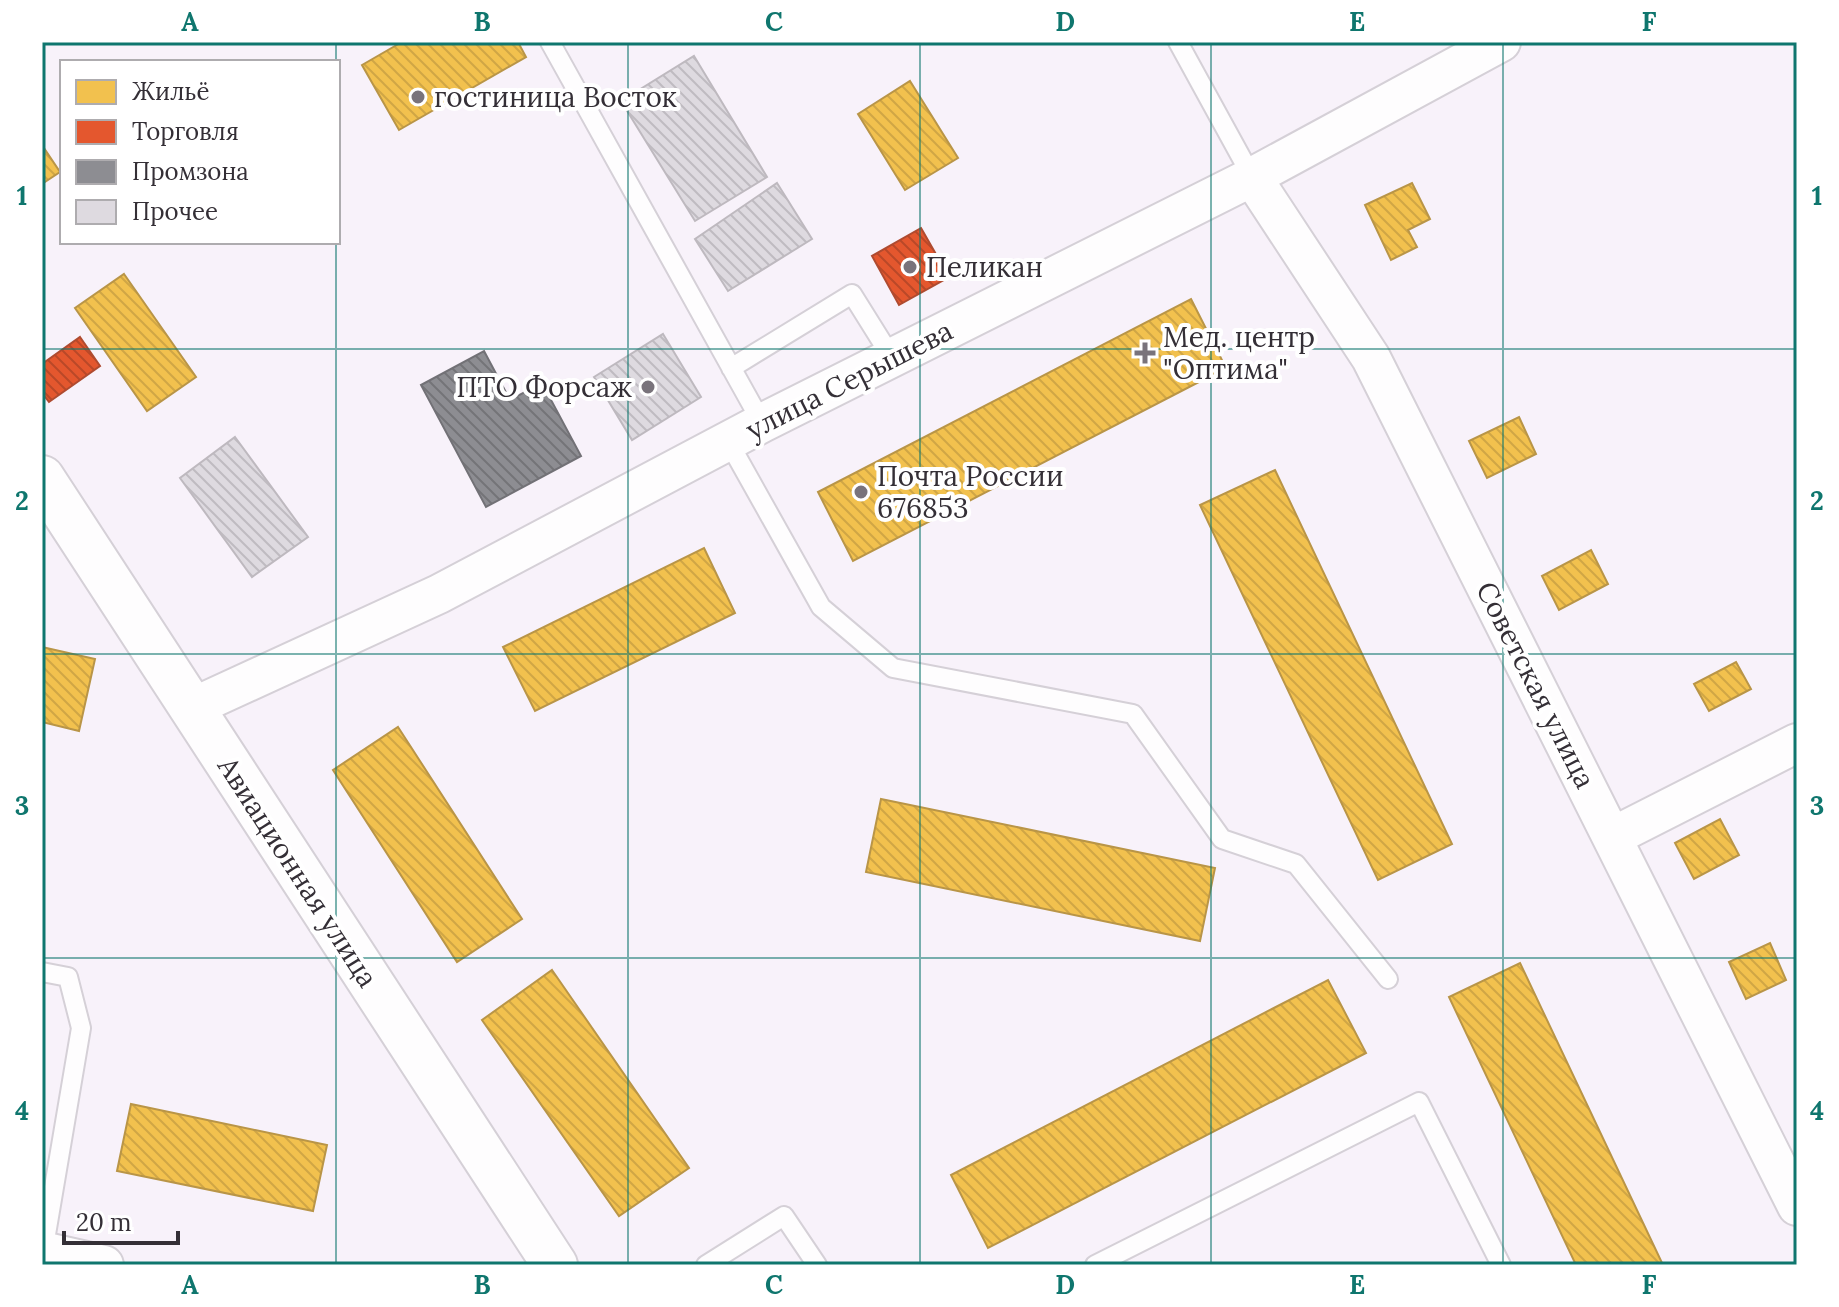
<svg xmlns="http://www.w3.org/2000/svg" width="1839" height="1307" viewBox="0 0 1839 1307" font-family="Lora,serif">
<style>
.homes{fill:url(#homes-back-hatch);stroke:#b99547;stroke-width:2}
.shops{fill:url(#shops-back-hatch);stroke:#af4b30;stroke-width:2}
.industry{fill:url(#industry-back-hatch);stroke:#727176;stroke-width:2}
.building{fill:url(#building-back-hatch);stroke:#beb9bf;stroke-width:2}
.lines{fill:none;stroke-linecap:round;stroke-linejoin:round}
.service-casing{stroke:#d5d0d7;stroke-width:22}
.minor-casing{stroke:#d5d0d7;stroke-width:42}
.tertiary-casing{stroke:#d5d0d7;stroke-width:48}
.service{stroke:#fefdfe;stroke-width:18}
.minor{stroke:#fefdfe;stroke-width:38}
.tertiary{stroke:#fefdfe;stroke-width:44}
.grid{fill:none;stroke:#0f766e;stroke-width:2;stroke-opacity:0.55}
.poi-dot{fill:#79737b;stroke:#fff;stroke-width:3}
.labels{text-anchor:middle;stroke-width:8;stroke-linejoin:round;paint-order:stroke}
.poi-label{font-size:28px;fill:#342f36;stroke:#fff;text-anchor:start}
.street-label{font-size:28px;fill:#342f36;stroke:#fff}
.neatline{fill:none;stroke:#0f766e;stroke-width:3}
.grid-label{font-size:26px;text-anchor:middle;font-weight:bold;fill:#0f766e}
</style>
<defs>
<pattern id="homes-back-hatch" width="6" height="6" patternUnits="userSpaceOnUse" patternTransform="scale(2)"><rect width="6" height="6" fill="#f2c14e"/><path d="M-1 5l2 2M0 0l6 6M5-1l2 2" fill="none" stroke="#d0a645"/></pattern>
<pattern id="shops-back-hatch" width="6" height="6" patternUnits="userSpaceOnUse" patternTransform="scale(2)"><rect width="6" height="6" fill="#e4572e"/><path d="M-1 5l2 2M0 0l6 6M5-1l2 2" fill="none" stroke="#ba4828"/></pattern>
<pattern id="industry-back-hatch" width="6" height="6" patternUnits="userSpaceOnUse" patternTransform="scale(2)"><rect width="6" height="6" fill="#8d8d92"/><path d="M-1 5l2 2M0 0l6 6M5-1l2 2" fill="none" stroke="#747478"/></pattern>
<pattern id="building-back-hatch" width="6" height="6" patternUnits="userSpaceOnUse" patternTransform="scale(2)"><rect width="6" height="6" fill="#dedae0"/><path d="M-1 5l2 2M0 0l6 6M5-1l2 2" fill="none" stroke="#bfbbc1"/></pattern>
</defs>
<rect width="100%" height="100%" fill="#f8f2fa"/>
<path class="homes" d="M 402,42 L 518,42 L 526,57 L 399,130 L 362,65 Z
M 910,81 L 958,158 L 905,190 L 858,114 Z
M 42,145 L 60,172 L 42,184 Z
M 1412,183 L 1430,219 L 1408,230 L 1417,247 L 1391,260 L 1365,205 Z
M 124,274 L 196,377 L 147,411 L 75,308 Z
M 1191,299 L 1226,368 L 853,561 L 818,492 Z
M 1519,417 L 1536,454 L 1487,478 L 1469,441 Z
M 1275,470 L 1452,844 L 1378,880 L 1200,505 Z
M 704,548 L 735,613 L 535,711 L 503,647 Z
M 1591,550 L 1608,584 L 1559,610 L 1542,576 Z
M 42,647 L 95,659 L 79,731 L 42,722 Z
M 1736,662 L 1751,689 L 1709,711 L 1694,684 Z
M 398,727 L 522,919 L 457,962 L 333,770 Z
M 881,799 L 1215,868 L 1200,941 L 866,872 Z
M 1720,819 L 1739,855 L 1694,879 L 1675,843 Z
M 1770,943 L 1786,980 L 1746,999 L 1729,962 Z
M 1520,963 L 1663,1265 L 1576,1265 L 1449,997 Z
M 552,970 L 689,1168 L 619,1216 L 482,1020 Z
M 1328,980 L 1366,1053 L 988,1248 L 951,1175 Z
M 131,1104 L 327,1145 L 313,1211 L 117,1171 Z"/>
<path class="shops" d="M 921,228 L 949,277 L 899,305 L 872,256 Z
M 80,337 L 100,366 L 49,402 L 42,393 L 42,364 Z"/>
<path class="industry" d="M 484,351 L 510,400 L 542,383 L 581,456 L 486,507 L 421,385 Z"/>
<path class="building" d="M 694,56 L 767,177 L 695,221 L 621,101 Z
M 777,183 L 812,239 L 728,291 L 695,239 Z
M 663,334 L 701,397 L 632,440 L 594,377 Z
M 235,437 L 308,537 L 252,577 L 180,478 Z"/>
<g class="lines">
<g class="service-casing">
<path id="service" d="M 550,42 L 762,423
M 1178,42 L 1252,177
M 731,368 L 852,294 L 892,358
M 728,441 L 821,607 L 893,668 L 1133,714 L 1222,839 L 1296,864 L 1388,979
M 42,972 L 68,977 L 81,1028 L 43,1252
M 706,1265 L 784,1216 L 817,1265
M 1095,1265 L 1419,1102 L 1501,1265"/>
</g>
<g class="minor-casing">
<path id="minor" d="M 1252,177 L 1371,358 L 1797,1206
M 191,708 L 439,594 L 762,423 L 1252,177 L 1501,42
M 1612,837 L 1797,743
M 42,1251 L 104,1265"/>
</g>
<g class="tertiary-casing">
<path id="tertiary" d="M 42,478 L 555,1265"/>
</g>
<use href="#service" class="service"/>
<use href="#minor" class="minor"/>
<use href="#tertiary" class="tertiary"/>
</g>
<path class="grid" d="M 336,42 L 336,62M 628,42 L 628,1265M 920,42 L 920,1265M 1211,42 L 1211,1265M 1503,42 L 1503,1265M 336,242 L 336,1265M 42,349 L 1797,349M 42,654 L 1797,654M 42,958 L 1797,958"/>
<g class="poi-dot">
<circle cx="418" cy="97" r="8"/>
<circle cx="910" cy="267" r="8"/>
<path d="M1141 341h8v8h8v8h-8v8h-8v-8h-8v-8h8z"/>
<circle cx="648" cy="387" r="8"/>
<circle cx="861" cy="492" r="8"/>
</g>
<g class="labels">
<g class="poi-label">
<text x="434" y="107">гостиница Восток</text>
<text x="926" y="277">Пеликан</text>
<text x="1163" y="347">Мед. центр<tspan x="1163" dy="32">"Оптима"</tspan></text>
<text x="632" y="397" text-anchor="end">ПТО Форсаж</text>
<text x="877" y="486">Почта России<tspan x="877" dy="32">676853</tspan></text>
</g>
<g class="street-label">
<text transform="translate(849 380) rotate(-27)" y="10">улица Серышева</text>
<text transform="translate(1536 685) rotate(63)" y="10">Советская улица</text>
<text transform="translate(298 872) rotate(57)" y="10">Авиационная улица</text>
</g>
</g>
<rect width="1839" height="1307" fill="none" stroke="#ffffff" stroke-width="88"/>
<rect x="60" y="60" width="280" height="184" fill="#ffffff" stroke="#aeacaf" stroke-width="2"/>
<rect x="76" y="80" width="40" height="24" fill="#f2c14e" stroke="#aeacaf" stroke-width="2"/>
<text x="132" y="100" font-size="24" fill="#342f36">Жильё</text>
<rect x="76" y="120" width="40" height="24" fill="#e4572e" stroke="#aeacaf" stroke-width="2"/>
<text x="132" y="140" font-size="24" fill="#342f36">Торговля</text>
<rect x="76" y="160" width="40" height="24" fill="#8d8d92" stroke="#aeacaf" stroke-width="2"/>
<text x="132" y="180" font-size="24" fill="#342f36">Промзона</text>
<rect x="76" y="200" width="40" height="24" fill="#dedae0" stroke="#aeacaf" stroke-width="2"/>
<text x="132" y="220" font-size="24" fill="#342f36">Прочее</text>
<path d="M64 1231v12h114v-12" fill="none" stroke="#342f36" stroke-width="4"/>
<text x="76" y="1231" font-size="24" fill="#342f36" stroke="#ffffff" stroke-width="6" paint-order="stroke">20 m</text>
<rect x="44" y="44" width="1751" height="1219" class="neatline"/>
<g class="grid-label">
<text x="190" y="31">A</text>
<text x="482" y="31">B</text>
<text x="774" y="31">C</text>
<text x="1065" y="31">D</text>
<text x="1357" y="31">E</text>
<text x="1649" y="31">F</text>
<text x="22" y="205">1</text>
<text x="1817" y="205">1</text>
<text x="22" y="510">2</text>
<text x="1817" y="510">2</text>
<text x="22" y="815">3</text>
<text x="1817" y="815">3</text>
<text x="22" y="1120">4</text>
<text x="1817" y="1120">4</text>
<text x="190" y="1294">A</text>
<text x="482" y="1294">B</text>
<text x="774" y="1294">C</text>
<text x="1065" y="1294">D</text>
<text x="1357" y="1294">E</text>
<text x="1649" y="1294">F</text>
</g>
</svg>
